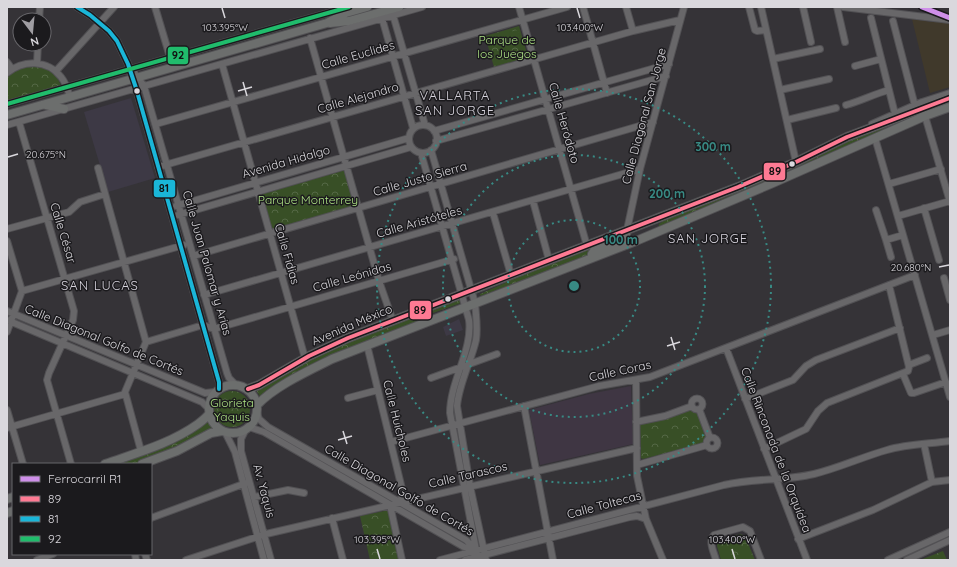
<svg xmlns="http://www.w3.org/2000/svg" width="957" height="567" viewBox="0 0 957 567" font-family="Quicksand,sans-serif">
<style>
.built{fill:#3d3945}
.industrial{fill:#40392b}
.medical{fill:#3f3643}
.forest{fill:url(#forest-crowns)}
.pitch{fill:#384f26}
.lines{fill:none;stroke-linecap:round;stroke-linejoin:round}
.minor-casing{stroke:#525154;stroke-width:8}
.major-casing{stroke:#525154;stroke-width:10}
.minor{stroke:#686769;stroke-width:6}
.major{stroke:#6c6e6d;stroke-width:8}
.rail{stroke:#6d6c6e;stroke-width:1.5;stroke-dasharray:2 4;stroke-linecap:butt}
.bus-1-casing{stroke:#1b1a1d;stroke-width:7}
.bus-2-casing{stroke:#1b1a1d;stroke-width:7}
.bus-3-casing{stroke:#1b1a1d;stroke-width:7}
.bus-1{stroke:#fe7a93;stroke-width:4}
.bus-2{stroke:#1ab6d8;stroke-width:4}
.bus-3{stroke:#20bc6c;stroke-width:4}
.rail-1-casing{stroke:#1b1a1d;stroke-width:8}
.rail-1{stroke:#ce8fe9;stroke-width:5}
.ticks{fill:none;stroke:#dad8dd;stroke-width:1.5}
.ring{fill:none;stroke:#388a84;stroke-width:2;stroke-dasharray:2 4}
.bus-dot{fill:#dad8dd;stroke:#1b1a1d;stroke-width:1.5}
.labels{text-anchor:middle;stroke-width:3;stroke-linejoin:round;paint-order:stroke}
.park-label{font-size:12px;fill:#ace183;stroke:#1b1a1d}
.street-label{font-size:12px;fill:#dad8dd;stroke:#1b1a1d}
.neighbourhood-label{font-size:13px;letter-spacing:1px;fill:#d6d3dc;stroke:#1b1a1d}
.ticks-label{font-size:10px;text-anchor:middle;fill:#dad8dd;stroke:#1b1a1d;stroke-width:3;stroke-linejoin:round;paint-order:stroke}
.centre{fill:#388a84;stroke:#1b1a1d;stroke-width:2}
.ring-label{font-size:12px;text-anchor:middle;font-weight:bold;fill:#388a84;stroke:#1b1a1d;stroke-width:3;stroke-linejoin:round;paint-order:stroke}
.line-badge{stroke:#1b1a1d;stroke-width:1.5}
.pale-badge-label{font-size:11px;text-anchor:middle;font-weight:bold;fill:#111}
</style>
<defs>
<pattern id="forest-crowns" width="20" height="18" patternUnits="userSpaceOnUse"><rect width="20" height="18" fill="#384f26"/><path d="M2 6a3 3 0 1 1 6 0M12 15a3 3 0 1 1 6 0" fill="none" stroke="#546845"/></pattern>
</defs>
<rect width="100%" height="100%" fill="#353337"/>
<path class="built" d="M 131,98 L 155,178 L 108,192 L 84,112 Z
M 459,319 L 463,330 L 446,336 L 443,327 Z"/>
<path class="industrial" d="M 912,19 L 932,22 L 950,20 L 950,87 L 930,93 Z"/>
<path class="medical" d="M 631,386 L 633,444 L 540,465 L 529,410 L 589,394 Z"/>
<path class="forest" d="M 519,26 L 528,57 L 494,67 L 485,36 Z
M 25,66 C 40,66 56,69 61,86 L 7,102 L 7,78 L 15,70 Z
M 915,114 L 914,116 L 892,126 L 658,231 L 659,224 L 676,212 L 848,138 Z
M 345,170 L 355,206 L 272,230 L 262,194 Z
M 623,234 L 589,255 L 481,296 L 480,295 L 480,294 L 505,283 L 514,277 Z
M 459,297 L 461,303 L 433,313 L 412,324 L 410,326 L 390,334 L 261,398 L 256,390 L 326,351 Z
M214 409a18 18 0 1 1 36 0a18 18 0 1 1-36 0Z
M 692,410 C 700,413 707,431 705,440 L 702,444 L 643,459 L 641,458 L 640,425 Z
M 207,420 L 212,428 L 169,451 L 137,464 L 109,464 Z
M 389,510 L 400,560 L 370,560 L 360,516 Z
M 740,534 L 745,536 L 755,560 L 721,560 L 717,546 L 718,542 Z
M 943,551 L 947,560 L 920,560 Z"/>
<path class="pitch" d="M 518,30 L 522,45 L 513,47 L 509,32 Z"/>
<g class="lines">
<g class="minor-casing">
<path id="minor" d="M 77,7 L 90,15 L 109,31 L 117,41 L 128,64 L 136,88 L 219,382 L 219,389
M 155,7 L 170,57
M 519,7 L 587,246
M 583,7 L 607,93
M 626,7 L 633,31
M 749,7 L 755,30 L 757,31 L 766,30
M 761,7 L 796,162
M 803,7 L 811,42
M 837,7 L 845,42
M 843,7 L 950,20
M 393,15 L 425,125
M 382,18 L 413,128
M 871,18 L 895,114
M 39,20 L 40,7
M 893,21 L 915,106
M 310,38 L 379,281 L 393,321
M 773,59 L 820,49
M 7,62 L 12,69
M 37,63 L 38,44
M 222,64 L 305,358
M 855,66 L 881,59
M 130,67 L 144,86 L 227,373 L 229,378 L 235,384
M 56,71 L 114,7
M 7,73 C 23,60 47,59 61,77 C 66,83 68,90 70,97
M 780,90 L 829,79
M 7,104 L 349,7
M 846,105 C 861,101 874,94 889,90
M 925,116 L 950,202
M 787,120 L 836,108
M 19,122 L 74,311 L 73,320 L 49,373 L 47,380 L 71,464
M 156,124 L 567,7
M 872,124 L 922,102 L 950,93
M 7,125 L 422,7
M409 139a14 14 0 1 1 28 0a14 14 0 1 1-28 0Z
M 434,131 L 669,64
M 875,138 L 950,397
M 436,141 L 666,76
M 431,150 L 475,303 C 476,316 478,328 476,340 C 471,362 459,383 457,406 L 470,486 L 486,560
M 421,153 L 469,320 C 473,350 450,381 450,413 L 478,560
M 158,167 L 633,31 L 680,20
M 98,168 L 146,342 L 125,392 L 141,451
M 889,184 L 941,169
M 533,201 L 549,260
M 176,206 L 409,138
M 924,208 L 939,260
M 876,210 L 886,240 L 903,235
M 493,213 L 511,275
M 178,215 L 411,147
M 898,216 L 950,201
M 7,229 L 69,212 L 80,202 L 105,194
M 627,230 L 640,169 L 684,7
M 886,240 L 891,257
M 7,241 L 22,291 L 7,332
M 193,256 L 653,122
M 944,278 L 950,300
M 22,291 L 184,245
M 204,295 L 640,169
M 7,311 L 205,393 L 215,392
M 7,320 L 202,402 L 209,409
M 933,335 L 950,330
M 146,342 L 203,325 L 214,329 L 454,259
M 367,345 L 403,493 L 400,502
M 726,348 L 807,560
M 909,365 L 927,358
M 903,374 L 911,393 L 914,393 L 946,382
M 431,378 L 497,354
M 636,380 L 637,476 L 646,519 L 663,560
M 348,398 L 378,390
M691.5 404a5.5 5.5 0 1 1 11 0a5.5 5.5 0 1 1-11 0Z
M 745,399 L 793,380 L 806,366 L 816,360 L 900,328
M 524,406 L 553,560
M 699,409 L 710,438
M 7,410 L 23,464
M 257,413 L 259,419 L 268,427 L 466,540 L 475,549
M 636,422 L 665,416 L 692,406
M 249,427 L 264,432 L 464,547 L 474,550
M 7,428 L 125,394
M 246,429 L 241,439 L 241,451 L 271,560
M 225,432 L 235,452 L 264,560
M706.5 443a5.5 5.5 0 1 1 11 0a5.5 5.5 0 1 1-11 0Z
M 391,442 L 599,386 L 650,377 L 915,275
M 924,444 L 932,482
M 764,449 L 806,429 L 818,411 L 827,403 L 908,371 L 909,367 L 889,285
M 637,465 L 707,445
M 254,497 L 288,490 L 304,493
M 390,505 L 402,560
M 151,518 L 246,483
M 332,518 L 343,560
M 798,539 L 873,510 L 932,482 L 950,480
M 135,554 L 136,560
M 145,554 L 147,560
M 37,560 L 53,554
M 186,560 L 266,534 L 637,448
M 440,560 L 724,485 C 754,478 785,481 814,474 C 839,468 862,457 887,450 C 907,444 929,444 950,441
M 465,560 L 630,517 L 637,516 L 646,519
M 716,560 C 714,552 708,542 714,535 L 743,527 L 750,531 L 761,560
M 888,560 L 950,532
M 907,560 L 950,540"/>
</g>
<g class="major-casing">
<path id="major" d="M 330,23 L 349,21 L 399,7
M 46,105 L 64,109
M 7,115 L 327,23 L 346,13 L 367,7
M 592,254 L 594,251 L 625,239 L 627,230
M209 409a24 24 0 1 1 48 0a24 24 0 1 1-48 0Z
M 248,389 L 259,385 L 309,356 L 348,338 L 738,187 L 796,162 L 847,137 L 950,98
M 257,405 C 275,386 308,371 332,359 L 636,241 L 773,183 L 925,116 L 950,107
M 105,464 C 136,453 170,444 198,424 C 202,421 206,418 209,414
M 142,464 L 177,451 L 211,433 L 222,431
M 7,499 L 13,497
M 7,513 L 13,511"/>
</g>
<use href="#minor" class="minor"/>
<use href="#major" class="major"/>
<path class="rail" d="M 922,7 L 950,18"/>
<g class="bus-1-casing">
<path id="bus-1" d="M 248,389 L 259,385 L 309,356 L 348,338 L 738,187 L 796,162 L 847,137 L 950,98"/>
</g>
<g class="bus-2-casing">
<path id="bus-2" d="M 77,7 L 90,15 L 109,31 L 117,41 L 128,64 L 136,88 L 219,382 L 219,389"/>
</g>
<g class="bus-3-casing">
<path id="bus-3" d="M 7,104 L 349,7"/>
</g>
<use href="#bus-1" class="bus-1"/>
<use href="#bus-2" class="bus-2"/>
<use href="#bus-3" class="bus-3"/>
<g class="rail-1-casing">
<path id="rail-1" d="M 922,7 L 950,18"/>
</g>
<use href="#rail-1" class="rail-1"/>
</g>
<path class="ticks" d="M 222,8 L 225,18M 577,8 L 580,18M 243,82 L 247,96M 238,91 L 252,87M 8,157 L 18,154M 939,267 L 949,265M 671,337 L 675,350M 667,346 L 680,342M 343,431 L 347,444M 338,440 L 352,436M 377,549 L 380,559M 732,549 L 735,559"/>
<g class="ring">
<circle cx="574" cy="286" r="66"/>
<circle cx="574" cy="286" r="131"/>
<circle cx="574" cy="286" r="197"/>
</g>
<g class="bus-dot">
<circle cx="137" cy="91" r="3.5"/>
<circle cx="792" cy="164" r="3.5"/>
<circle cx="448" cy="299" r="3.5"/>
</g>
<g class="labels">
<g class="park-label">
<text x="507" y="44">Parque de<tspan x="507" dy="14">los Juegos</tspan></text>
<text x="308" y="204">Parque Monterrey</text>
<text x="232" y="407">Glorieta<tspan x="232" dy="14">Yaquis</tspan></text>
</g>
<g class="street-label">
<text transform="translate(358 55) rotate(-16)" y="4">Calle Euclides</text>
<text transform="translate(358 98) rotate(-16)" y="4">Calle Alejandro</text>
<text transform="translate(644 116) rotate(-75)" y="4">Calle Diagonal San Jorge</text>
<text transform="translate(564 123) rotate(74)" y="4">Calle Heródoto</text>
<text transform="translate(286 162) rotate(-16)" y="4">Avenida Hidalgo</text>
<text transform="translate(420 179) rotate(-16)" y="4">Calle Justo Sierra</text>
<text transform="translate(419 222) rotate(-16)" y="4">Calle Aristóteles</text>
<text transform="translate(63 233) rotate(73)" y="4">Calle César</text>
<text transform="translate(287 254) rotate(74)" y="4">Calle Fidias</text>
<text transform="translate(207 263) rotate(74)" y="4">Calle Juan Palomar y Arias</text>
<text transform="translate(352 277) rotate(-16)" y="4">Calle Leónidas</text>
<text transform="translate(352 325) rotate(-23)" y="4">Avenida México</text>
<text transform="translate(104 340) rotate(22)" y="4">Calle Diagonal Golfo de Cortés</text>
<text transform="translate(620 371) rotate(-12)" y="4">Calle Coras</text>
<text transform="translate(397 421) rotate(76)" y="4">Calle Huicholes</text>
<text transform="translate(776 450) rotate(69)" y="4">Calle Rinconada de la Orquídea</text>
<text transform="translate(468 475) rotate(-13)" y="4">Calle Tarascos</text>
<text transform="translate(399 490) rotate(30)" y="4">Calle Diagonal Golfo de Cortés</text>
<text transform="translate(264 491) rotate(75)" y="4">Av. Yaquis</text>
<text transform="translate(604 505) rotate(-15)" y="4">Calle Toltecas</text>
</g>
<g class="neighbourhood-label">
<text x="455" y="100">VALLARTA<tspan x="455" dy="15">SAN JORGE</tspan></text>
<text x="708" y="243">SAN JORGE</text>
<text x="100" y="290">SAN LUCAS</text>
</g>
</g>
<g class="ticks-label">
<text x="225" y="31">103.395°W</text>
<text x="580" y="31">103.400°W</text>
<text x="46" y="158">20.675°N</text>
<text x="911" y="271">20.680°N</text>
<text x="377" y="543">103.395°W</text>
<text x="732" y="543">103.400°W</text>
</g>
<circle cx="574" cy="286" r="6" class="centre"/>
<g class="ring-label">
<text x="713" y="151">300 m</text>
<text x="667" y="198">200 m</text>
<text x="621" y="244">100 m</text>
</g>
<g class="line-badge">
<rect x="167" y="46" width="22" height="19" rx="4" fill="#20bc6c"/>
<rect x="763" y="162" width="23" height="19" rx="4" fill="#fe7a93"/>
<rect x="153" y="179" width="23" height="19" rx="4" fill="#1ab6d8"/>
<rect x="409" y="300" width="23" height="20" rx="4" fill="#fe7a93"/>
</g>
<g class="pale-badge-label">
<text x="178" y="59">92</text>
<text x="775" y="175">89</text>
<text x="164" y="192">81</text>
<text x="420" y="314">89</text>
</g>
<rect width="957" height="567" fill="none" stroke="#dad8dd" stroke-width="16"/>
<rect x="12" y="463" width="140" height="92" fill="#1b1a1d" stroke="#67666a"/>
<rect x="20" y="476" width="20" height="6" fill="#ce8fe9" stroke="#67666a"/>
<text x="48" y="483" font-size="12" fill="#dad8dd">Ferrocarril R1</text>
<rect x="20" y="496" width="20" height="6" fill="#fe7a93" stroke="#67666a"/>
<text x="48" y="503" font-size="12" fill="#dad8dd">89</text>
<rect x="20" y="516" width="20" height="6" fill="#1ab6d8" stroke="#67666a"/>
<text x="48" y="523" font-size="12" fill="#dad8dd">81</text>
<rect x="20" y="536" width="20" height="6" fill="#20bc6c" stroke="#67666a"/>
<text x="48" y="543" font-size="12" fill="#dad8dd">92</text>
<g transform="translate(32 32) rotate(164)"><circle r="19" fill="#1b1a1d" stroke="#67666a"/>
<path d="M0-3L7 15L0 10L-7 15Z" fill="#a09ea3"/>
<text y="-6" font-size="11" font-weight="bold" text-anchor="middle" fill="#dad8dd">N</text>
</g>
</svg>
